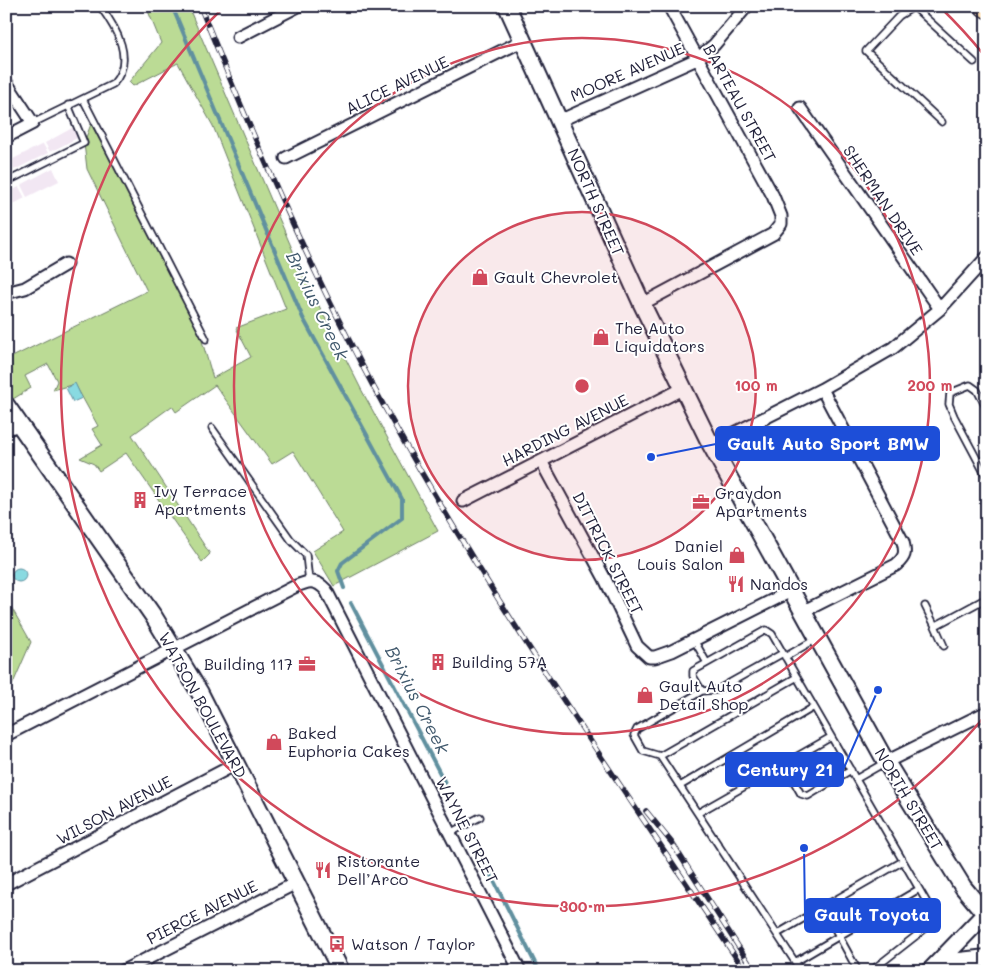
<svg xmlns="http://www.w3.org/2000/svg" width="993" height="977" viewBox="0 0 993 977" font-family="Mali,sans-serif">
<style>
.built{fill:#f2e7f3}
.green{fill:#bbdb95;stroke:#6e7e68}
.water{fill:#89dae1;stroke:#60909f}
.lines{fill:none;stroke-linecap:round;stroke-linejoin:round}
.stream{stroke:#60909f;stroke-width:4}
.lane-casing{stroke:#22223b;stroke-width:9}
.street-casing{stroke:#22223b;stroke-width:15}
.secondary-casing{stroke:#22223b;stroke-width:20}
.primary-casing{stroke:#22223b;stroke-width:22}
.lane{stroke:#fff;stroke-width:5.5}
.street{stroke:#fff;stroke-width:11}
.secondary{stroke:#fff;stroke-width:16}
.primary{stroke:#fddcac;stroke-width:19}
.rail-casing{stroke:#22223b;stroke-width:5.5}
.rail{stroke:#fff;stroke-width:4;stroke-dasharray:11;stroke-linecap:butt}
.ring{fill:none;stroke:#d1495b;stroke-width:2.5}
.labels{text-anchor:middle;stroke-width:4;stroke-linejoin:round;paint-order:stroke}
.street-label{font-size:16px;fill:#22223b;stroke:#fff}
.poi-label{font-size:16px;fill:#22223b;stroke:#fff;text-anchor:start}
.water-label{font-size:18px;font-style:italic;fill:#41596d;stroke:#fff}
.centre{fill:#d1495b;stroke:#fff;stroke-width:2.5}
.ring-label{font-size:15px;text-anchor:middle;font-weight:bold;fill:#d1495b;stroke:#fff;stroke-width:4;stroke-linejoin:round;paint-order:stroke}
.leader{fill:none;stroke:#1d4ed8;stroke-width:2}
.callout-dot{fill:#1d4ed8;stroke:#fff;stroke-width:2}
.callout{fill:#1d4ed8;stroke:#1d4ed8;stroke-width:2}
.callout-label{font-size:18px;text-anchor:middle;font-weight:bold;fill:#fff}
</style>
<rect width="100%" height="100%" fill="#fff"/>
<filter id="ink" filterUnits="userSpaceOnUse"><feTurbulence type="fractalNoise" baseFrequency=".02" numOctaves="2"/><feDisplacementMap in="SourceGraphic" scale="10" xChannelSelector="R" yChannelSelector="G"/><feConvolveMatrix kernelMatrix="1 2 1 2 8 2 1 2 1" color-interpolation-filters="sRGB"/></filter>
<g filter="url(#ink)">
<path class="built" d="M 74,127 L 79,137 L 50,152 L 45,143 Z
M 43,144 L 48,153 L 14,170 L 9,161 Z
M 53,168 L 59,181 L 27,197 L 21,185 Z
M 19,187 L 25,198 L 6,208 L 6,194 Z"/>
<path class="green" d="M 146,6 L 188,6 L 302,272 L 361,389 L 438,531 L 334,586 L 313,551 L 343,532 L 293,451 L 272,464 L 215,385 L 176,412 L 172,406 L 132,435 L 210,554 L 202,562 L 126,453 L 99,471 L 94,464 L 80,458 L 102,445 L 92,429 L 98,426 L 75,384 L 53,390 L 57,381 L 48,364 L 25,376 L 31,388 L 13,399 L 6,389 L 6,360 L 147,291 L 87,169 L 84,143 L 91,124 L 194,314 L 213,378 L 251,357 L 236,328 L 286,309 L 213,126 L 178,63 L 133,86 L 129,82 L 161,43 Z
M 6,598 L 31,642 L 11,688 L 6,682 Z"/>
<path class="water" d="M 75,383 L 82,398 L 73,402 L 66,388 Z
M12 575a7 7 0 1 1 14 0a7 7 0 1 1-14 0Z"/>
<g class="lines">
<path class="stream" d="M 172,6 L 303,318 L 402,499 L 402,518 L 342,563 L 338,571 L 344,588
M 351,603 L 445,783
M 480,853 L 539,971"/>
<g class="lane-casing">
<path id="lane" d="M 915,6 L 899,16 L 866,51 L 942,122
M 914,7 L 974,62
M 83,99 L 206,339
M 33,123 L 113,84 C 135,60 117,29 100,6
M 6,182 L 84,143 L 68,105
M 987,409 L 977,390 L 970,385 L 950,393 L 949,404 L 954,416 L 987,478
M 212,428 L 291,540 L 306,555 L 309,581
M 925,606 L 935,626
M 694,640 L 707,663
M 944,646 L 935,626 L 987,598
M 785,657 L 816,639
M 702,691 L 717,690 L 783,653
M 660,756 L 797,677
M 784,764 L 801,794 L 808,796 L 851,770
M 856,779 L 884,763
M 680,786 L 814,707
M 698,813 L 831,737
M 450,833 L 480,817
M 823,907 L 903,861
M 777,934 L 823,907 L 858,971
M 795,962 L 919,889
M 801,971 L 660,756 L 643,751 L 634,735 L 637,729 L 702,691 L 693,676 L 693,671 L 766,630 L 772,634 L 933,913 L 931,924 L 871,971"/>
</g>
<g class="street-casing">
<path id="street" d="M 238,37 L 298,6
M 6,82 L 33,123 L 6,137
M 800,108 L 940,309
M 559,121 L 697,59 L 714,45 L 747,6
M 286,158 L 522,41
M 6,293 L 25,288 L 66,264
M 642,304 L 773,234 L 781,224 L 781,216 L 773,196 L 669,6
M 6,430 L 20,424
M 711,445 L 822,389 L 893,348 L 940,309 L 987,257
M 541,461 L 605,579 L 637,646 L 649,657 L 655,657 L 672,651 L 791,591
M 463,501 L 682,389
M 802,612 L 896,565 C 905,557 906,553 903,542 L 822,389
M 6,735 L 294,587 C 308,581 315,578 326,590 L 520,971
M 886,762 L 987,712
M 6,884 L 236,764
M 123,971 L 296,883"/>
</g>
<g class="secondary-casing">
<path id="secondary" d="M 507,6 L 642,304 L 711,445 L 886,762 L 963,887 L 987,916
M 6,405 L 154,617 L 200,693 L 341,971
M 930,971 L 985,914
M 937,971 L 960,961 L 987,958"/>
</g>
<g class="primary-casing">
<path id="primary" d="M 984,6 L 987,8"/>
</g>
<use href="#lane" class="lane"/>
<use href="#street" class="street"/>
<use href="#secondary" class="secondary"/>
<use href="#primary" class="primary"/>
<g class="rail-casing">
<path id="rail" d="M 200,6 C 258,149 319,291 395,426 C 500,614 625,791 745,971
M 646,811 L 672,843 L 754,971"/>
</g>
<use href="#rail" class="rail"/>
</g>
</g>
<circle cx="582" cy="386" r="174" fill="#d1495b" fill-opacity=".12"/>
<g class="ring">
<circle cx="582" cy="386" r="174"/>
<circle cx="582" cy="386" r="348"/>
<path d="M984 717A521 521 0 1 1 223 8M941 8A521 521 0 0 1 984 55"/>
</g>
<defs>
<g id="shop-bare" transform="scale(1.35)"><path d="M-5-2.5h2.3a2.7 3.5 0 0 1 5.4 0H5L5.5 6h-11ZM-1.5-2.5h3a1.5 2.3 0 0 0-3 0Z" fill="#d1495b" stroke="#fff" stroke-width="2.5" paint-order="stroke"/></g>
<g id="building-bare" transform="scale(1.35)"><path d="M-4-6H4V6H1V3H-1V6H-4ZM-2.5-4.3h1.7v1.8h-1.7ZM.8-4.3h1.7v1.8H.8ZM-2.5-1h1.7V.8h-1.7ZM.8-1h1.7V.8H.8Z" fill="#d1495b" stroke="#fff" stroke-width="2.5" paint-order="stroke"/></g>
<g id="office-bare" transform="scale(1.35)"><path d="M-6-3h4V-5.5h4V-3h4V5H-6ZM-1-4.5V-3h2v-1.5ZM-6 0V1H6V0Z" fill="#d1495b" stroke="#fff" stroke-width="2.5" paint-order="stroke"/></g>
<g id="restaurant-bare" transform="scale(1.35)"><path d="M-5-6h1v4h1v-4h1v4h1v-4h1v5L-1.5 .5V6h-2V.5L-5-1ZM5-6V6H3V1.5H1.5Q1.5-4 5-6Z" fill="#d1495b" stroke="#fff" stroke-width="2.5" paint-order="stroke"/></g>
<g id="bus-bare" transform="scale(1.35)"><path d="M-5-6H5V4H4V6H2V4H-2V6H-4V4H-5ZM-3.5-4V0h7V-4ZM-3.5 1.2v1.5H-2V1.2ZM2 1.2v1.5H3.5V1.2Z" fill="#d1495b" stroke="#fff" stroke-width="2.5" paint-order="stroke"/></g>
</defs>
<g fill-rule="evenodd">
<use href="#shop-bare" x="480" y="277"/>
<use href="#shop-bare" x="601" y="337"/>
<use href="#building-bare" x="140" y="500"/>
<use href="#office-bare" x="701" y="502"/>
<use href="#shop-bare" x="737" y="555"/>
<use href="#restaurant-bare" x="736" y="584"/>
<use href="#building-bare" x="438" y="662"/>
<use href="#office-bare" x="307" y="664"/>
<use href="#shop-bare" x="645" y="695"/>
<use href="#shop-bare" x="274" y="742"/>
<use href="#restaurant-bare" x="323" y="870"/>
<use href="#bus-bare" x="337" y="944"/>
</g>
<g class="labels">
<g class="street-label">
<text transform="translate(627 72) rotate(-24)" y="6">MOORE AVENUE</text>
<text transform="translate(397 85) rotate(-26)" y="6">ALICE AVENUE</text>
<text transform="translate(740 103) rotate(61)" y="6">BARTEAU STREET</text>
<text transform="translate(883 200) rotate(56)" y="6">SHERMAN DRIVE</text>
<text transform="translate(596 202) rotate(66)" y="6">NORTH STREET</text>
<text transform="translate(565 430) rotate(-27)" y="6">HARDING AVENUE</text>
<text transform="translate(608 553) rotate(63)" y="6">DITTRICK STREET</text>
<text transform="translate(203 705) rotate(61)" y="6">WATSON BOULEVARD</text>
<text transform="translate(909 799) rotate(59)" y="6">NORTH STREET</text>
<text transform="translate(114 810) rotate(-28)" y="6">WILSON AVENUE</text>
<text transform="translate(467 830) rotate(63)" y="6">WAYNE STREET</text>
<text transform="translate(202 912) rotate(-27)" y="6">PIERCE AVENUE</text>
</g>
<g class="poi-label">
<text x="494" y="283">Gault Chevrolet</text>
<text x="615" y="334">The Auto<tspan x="615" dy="18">Liquidators</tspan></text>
<text x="154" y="497">Ivy Terrace<tspan x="154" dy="18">Apartments</tspan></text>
<text x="715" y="499">Graydon<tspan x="715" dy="18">Apartments</tspan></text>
<text x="723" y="552" text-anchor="end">Daniel<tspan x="723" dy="18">Louis Salon</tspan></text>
<text x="750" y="590">Nandos</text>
<text x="452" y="668">Building 57A</text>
<text x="293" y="670" text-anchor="end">Building 117</text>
<text x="659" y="692">Gault Auto<tspan x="659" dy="18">Detail Shop</tspan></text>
<text x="288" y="739">Baked<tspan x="288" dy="18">Euphoria Cakes</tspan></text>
<text x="337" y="867">Ristorante<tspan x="337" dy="18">Dell’Arco</tspan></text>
<text x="351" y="950">Watson / Taylor</text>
</g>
<g class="water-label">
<text transform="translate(317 306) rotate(64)" y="6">Brixius Creek</text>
<text transform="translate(417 700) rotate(63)" y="6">Brixius Creek</text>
</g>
</g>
<circle cx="582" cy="386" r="8" class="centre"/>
<g class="ring-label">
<text x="756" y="391">100 m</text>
<text x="930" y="391">200 m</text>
<text x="582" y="912">300 m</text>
</g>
<path class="leader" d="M651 457L716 444M878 690L843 770M804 848L805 915"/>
<g class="callout-dot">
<circle cx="651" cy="457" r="5"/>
<circle cx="878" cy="690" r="5"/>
<circle cx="804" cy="848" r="5"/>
</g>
<g class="callout">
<rect x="716" y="427" width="223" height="33" rx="5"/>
<rect x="726" y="753" width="117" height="33" rx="5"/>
<rect x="805" y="899" width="135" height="33" rx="5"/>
</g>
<g class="callout-label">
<text x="828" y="450">Gault Auto Sport BMW</text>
<text x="785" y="776">Century 21</text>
<text x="872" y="921">Gault Toyota</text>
</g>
<rect width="993" height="977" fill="none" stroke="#fff" stroke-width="25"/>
<rect x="12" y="12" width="968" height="952" fill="none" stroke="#22223b" stroke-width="2" filter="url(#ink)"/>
</svg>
